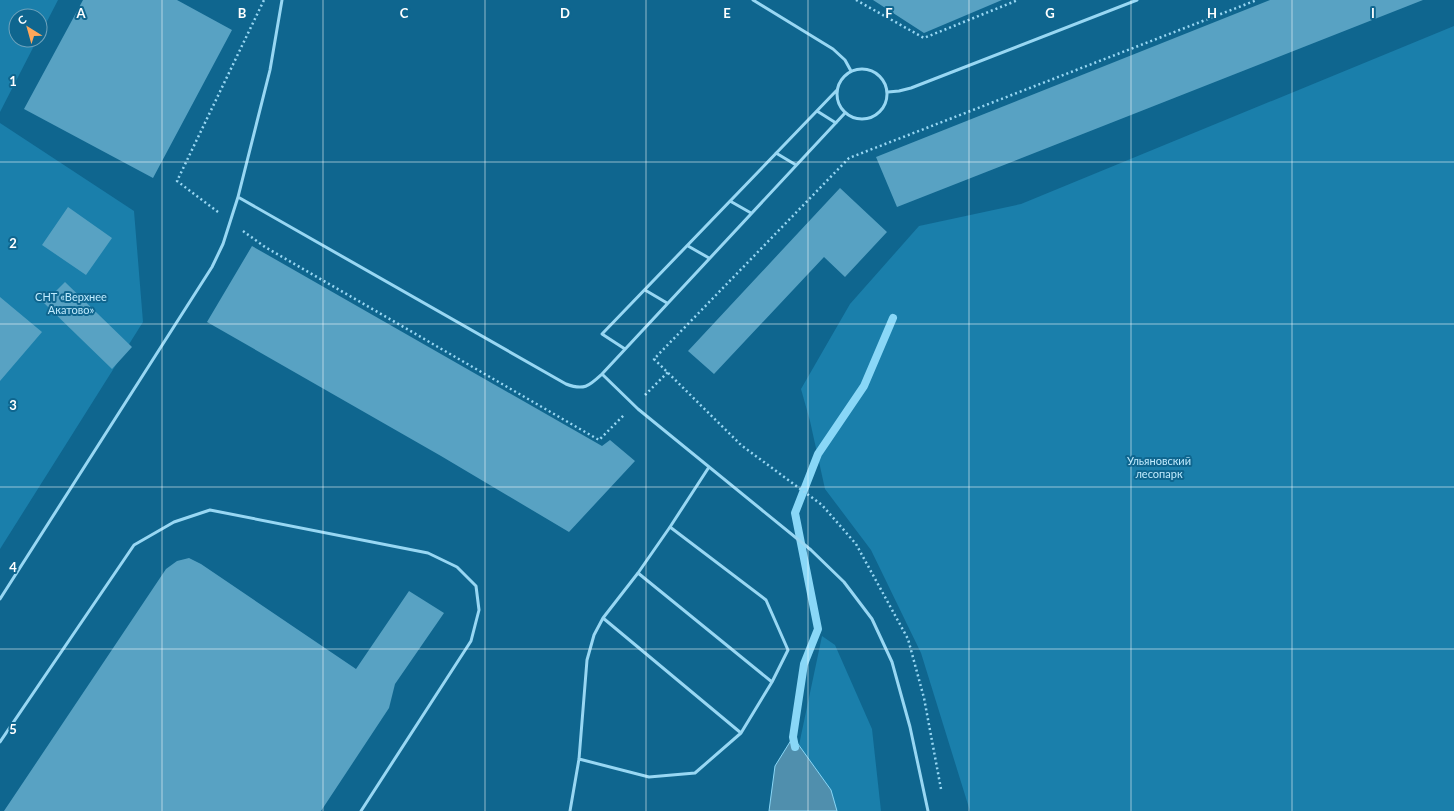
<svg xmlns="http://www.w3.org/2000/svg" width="1454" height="811" viewBox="0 0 1454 811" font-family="Lato,sans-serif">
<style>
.green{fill:#1a7fab}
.water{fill:#508fad;stroke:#89d7f7}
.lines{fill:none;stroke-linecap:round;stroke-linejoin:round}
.stream{stroke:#89d7f7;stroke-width:8}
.building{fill:#58a2c3}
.path{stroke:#98d7f3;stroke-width:2.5;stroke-dasharray:2 3;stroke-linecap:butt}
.service{stroke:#98d7f3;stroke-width:3}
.grid{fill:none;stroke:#fff;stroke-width:1;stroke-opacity:0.55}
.labels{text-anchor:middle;stroke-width:4;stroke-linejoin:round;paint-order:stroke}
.park-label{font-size:11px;fill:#c0ebfe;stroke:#0f668f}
.grid-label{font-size:13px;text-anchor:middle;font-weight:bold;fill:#fff;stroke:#0f668f;stroke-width:4;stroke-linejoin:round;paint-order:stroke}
</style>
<rect width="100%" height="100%" fill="#0f668f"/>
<path class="green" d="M 0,0 L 58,0 L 40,35 L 40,16 L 16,16 L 16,40 L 37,40 L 0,112 Z
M 1454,26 L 1454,811 L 970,811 L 921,653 L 871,550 L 825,489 L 810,421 L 801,389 L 850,304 L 919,226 L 1021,204 Z
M 0,123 L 134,211 L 143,322 L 0,549 Z
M 822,636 L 835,645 L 872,729 L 881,811 L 837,811 L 831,790 L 799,745 Z"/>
<path class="water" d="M 793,737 L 831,790 L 837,811 L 769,811 L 775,766 Z"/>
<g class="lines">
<path class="stream" d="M 795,747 L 793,737 L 804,664 L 818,629 L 795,513 L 818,454 L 864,386 L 893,318"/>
</g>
<path class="building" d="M 83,0 L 177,0 L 232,30 L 153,178 L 24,109 Z
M 873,0 L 1002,0 L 924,33 Z
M 1270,0 L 1423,0 L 897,207 L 876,157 Z
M 840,188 L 887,232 L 845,277 L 824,257 L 714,374 L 688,351 Z
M 68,207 L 112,238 L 86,275 L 42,245 Z
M 252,246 L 602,446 L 610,440 L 635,461 L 569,532 L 441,456 L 207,322 Z
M 65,282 L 132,347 L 112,369 L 44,303 Z
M 0,297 L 42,332 L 0,381 Z
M 189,558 L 201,564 L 356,669 L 409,591 L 444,613 L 395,684 L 389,708 L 321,811 L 4,811 L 166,569 L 177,561 Z"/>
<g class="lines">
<path class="path" d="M 856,0 L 924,38 L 1018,0
M 218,212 L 177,181 L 264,0
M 243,231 L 265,247 L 599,440 L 624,415
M 645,395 L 668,372
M 941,789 L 924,698 L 908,639 L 856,544 L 822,505 L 741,445 L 654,359 L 849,158 L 1257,0"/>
<path class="service" d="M 282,0 L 270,70 L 238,197 L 566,384 C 584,391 589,386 602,374 L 845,113
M 753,0 L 833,49 L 845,60 L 851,71
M837 94a25 25 0 1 1 50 0a25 25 0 1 1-50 0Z
M 888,92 L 899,91 L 911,88 L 1137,0
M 817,111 L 836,123
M 776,153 L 796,165
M 730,201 L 751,213
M 688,246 L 709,258
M 645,290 L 667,303
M 625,349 L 602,334 L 837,90
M 602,374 L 638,409 L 811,550 L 844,582 L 872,619 L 892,662 L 910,727 L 928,811
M 638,573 L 772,682
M 0,599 L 212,267 L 223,244 L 238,197
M 603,618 L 741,733
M 0,742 L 134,545 L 174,522 L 210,510 L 428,553 L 457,567 L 476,586 L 479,610 L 471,641 L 361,811
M 579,759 L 649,777 L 695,773 L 741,733 L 772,682 L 788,650 L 766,600 L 670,527
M 570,811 L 579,759 L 587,660 L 594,635 L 603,618 L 638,573 L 670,527 L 709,467"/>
</g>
<path class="grid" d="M 162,0 L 162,811M 323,0 L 323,811M 485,0 L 485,811M 646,0 L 646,811M 808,0 L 808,811M 969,0 L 969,811M 1131,0 L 1131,811M 1292,0 L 1292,811M 0,162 L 1454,162M 0,324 L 1454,324M 0,487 L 1454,487M 0,649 L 1454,649"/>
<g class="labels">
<g class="park-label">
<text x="71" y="301">СНТ «Верхнее<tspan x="71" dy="13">Акатово»</tspan></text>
<text x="1159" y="465">Ульяновский<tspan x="1159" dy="13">лесопарк</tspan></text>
</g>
</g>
<g class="grid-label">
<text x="81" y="18">A</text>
<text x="242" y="18">B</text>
<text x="404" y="18">C</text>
<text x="565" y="18">D</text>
<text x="727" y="18">E</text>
<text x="889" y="18">F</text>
<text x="1050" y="18">G</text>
<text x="1212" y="18">H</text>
<text x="1373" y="18">I</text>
<text x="13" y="86">1</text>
<text x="13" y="248">2</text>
<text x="13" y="410">3</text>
<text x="13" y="572">4</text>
<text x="13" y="734">5</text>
</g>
<g transform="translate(28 28) rotate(323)"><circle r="19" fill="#0f668f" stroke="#6fa3bc"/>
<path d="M0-3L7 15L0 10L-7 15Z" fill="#ffa75a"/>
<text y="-6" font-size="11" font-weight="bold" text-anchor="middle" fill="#ffffff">С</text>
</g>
</svg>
